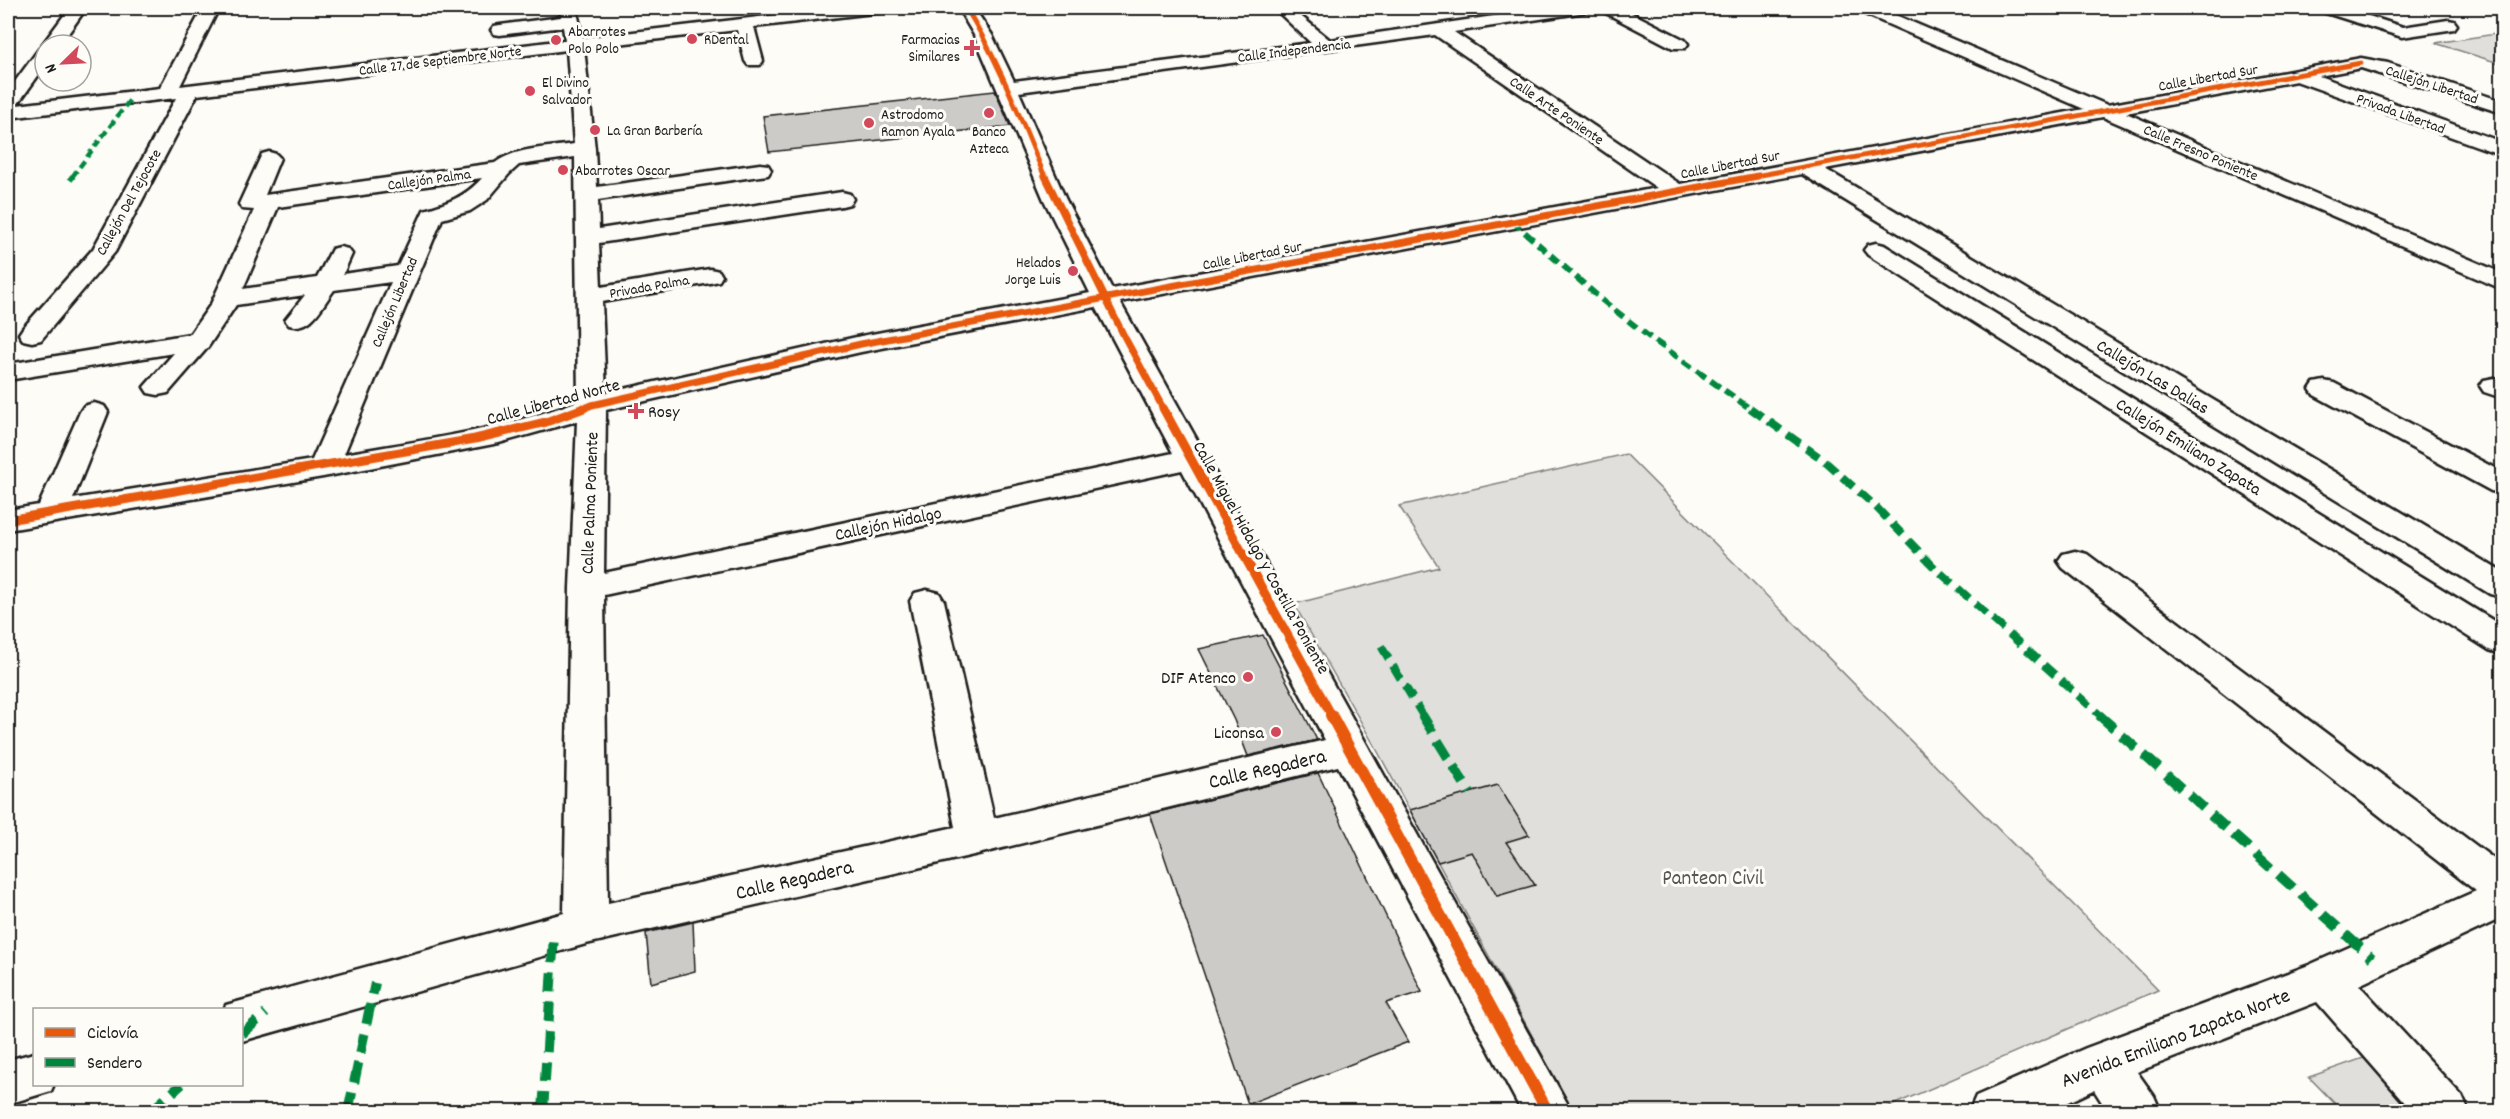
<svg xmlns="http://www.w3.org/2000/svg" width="2510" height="1119" viewBox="0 0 2510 1119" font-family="Dekko,sans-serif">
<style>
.green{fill:#e0dfdb;stroke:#7e7e7c;stroke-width:1.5}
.building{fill:#cccbc8;stroke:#1c1c1c;stroke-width:1.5}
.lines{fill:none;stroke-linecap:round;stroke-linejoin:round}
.minor-casing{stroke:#1c1c1c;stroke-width:5}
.minor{fill:#fdfcf7;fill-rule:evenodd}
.quiet-far3{stroke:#00873e;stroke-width:4.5;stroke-dasharray:8 4.5;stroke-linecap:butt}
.quiet-far2{stroke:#00873e;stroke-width:6;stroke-dasharray:11 6;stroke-linecap:butt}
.quiet-far1{stroke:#00873e;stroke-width:8;stroke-dasharray:15 8;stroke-linecap:butt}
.quiet{stroke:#00873e;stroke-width:10;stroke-dasharray:20 10;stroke-linecap:butt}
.cycleway-far3-casing{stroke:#fdfcf7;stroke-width:8}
.cycleway-far2-casing{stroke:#fdfcf7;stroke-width:10}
.cycleway-far1-casing{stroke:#fdfcf7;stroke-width:13}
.cycleway-casing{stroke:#fdfcf7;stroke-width:16}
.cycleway-far3{stroke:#e8590c;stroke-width:5}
.cycleway-far2{stroke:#e8590c;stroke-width:7}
.cycleway-far1{stroke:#e8590c;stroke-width:9}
.cycleway{stroke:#e8590c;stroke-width:12}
.poi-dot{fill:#d1495b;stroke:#fdfcf7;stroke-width:2}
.labels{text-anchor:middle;stroke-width:6;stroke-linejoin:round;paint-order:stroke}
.far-poi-label{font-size:15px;fill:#1c1c1c;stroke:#fdfcf7;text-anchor:start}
.far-street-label{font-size:15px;fill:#1c1c1c;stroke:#fdfcf7}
.street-label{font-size:18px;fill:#1c1c1c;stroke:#fdfcf7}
.poi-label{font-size:18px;fill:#1c1c1c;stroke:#fdfcf7;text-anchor:end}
.near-street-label{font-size:21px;fill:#1c1c1c;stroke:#fdfcf7}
.near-park-label{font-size:21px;fill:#575655;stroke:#fdfcf7}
</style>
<rect width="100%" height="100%" fill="#fdfcf7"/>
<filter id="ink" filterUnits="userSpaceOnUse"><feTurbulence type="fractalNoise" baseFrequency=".0167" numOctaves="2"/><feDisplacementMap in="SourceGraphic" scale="12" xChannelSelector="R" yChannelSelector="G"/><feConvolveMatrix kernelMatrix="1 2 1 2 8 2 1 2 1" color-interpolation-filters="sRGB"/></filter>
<g filter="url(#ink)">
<path class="green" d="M 2502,33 L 2502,64 L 2435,43 Z
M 1626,454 L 2158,990 L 1879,1111 L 1573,1111 L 1378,752 L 1294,604 L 1439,567 L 1399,506 Z
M 2389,1049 L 2445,1111 L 2342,1111 L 2309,1077 Z"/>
<path class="building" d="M 995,91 L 1010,126 L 769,152 L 763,116 Z
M 1263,635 L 1317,740 L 1248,756 L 1234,720 L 1199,649 Z
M 1318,773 L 1422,992 L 1386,1003 L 1408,1042 L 1248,1104 L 1150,814 Z
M 1498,785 L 1529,835 L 1506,842 L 1535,885 L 1497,896 L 1472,852 L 1438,862 L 1410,810 Z
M 693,922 L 695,971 L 651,983 L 646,933 Z"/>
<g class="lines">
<g class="minor-casing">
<path id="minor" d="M 203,8 L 219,8 L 180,86 L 565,40 L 563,27 L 500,35 L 494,34 L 491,30 L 494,26 L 500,25 L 561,17 L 560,8 L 576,8 L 583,38 L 835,8 L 881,8 L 879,12 L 873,13 L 754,27 L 763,61 L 760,65 L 748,65 L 745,61 L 737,30 L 584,48 L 595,149 L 597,187 L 760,164 L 768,165 L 771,170 L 768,175 L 760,176 L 598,200 L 599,229 L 842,192 L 850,194 L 853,199 L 850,204 L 842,206 L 599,243 L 601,287 L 710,269 L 719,271 L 722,276 L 719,281 L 710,283 L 602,302 L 606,393 L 861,336 L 1090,293 L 1044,200 L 974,35 L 958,8 L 974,8 L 992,35 L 1014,81 L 1311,43 L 1274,8 L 1291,8 L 1330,40 L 1549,8 L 1587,8 L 1585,12 L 1579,13 L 1454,32 L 1680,184 L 2084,109 L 1860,12 L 1858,8 L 1879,8 L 2107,105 L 2361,58 L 2388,63 L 2502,101 L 2502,113 L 2361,68 L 2319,76 L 2502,142 L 2502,155 L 2296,81 L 2126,113 L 2502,273 L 2502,289 L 2103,117 L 1825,169 L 2502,572 L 2502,597 L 2490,594 L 1802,174 L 1120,302 L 1572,1112 L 1522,1112 L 1338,766 L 978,854 L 586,944 L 242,1041 L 242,1010 L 224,1010 L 226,1005 L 564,913 L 570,588 L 577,421 L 499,443 L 323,477 L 8,530 L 8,510 L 39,505 L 80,412 L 84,406 L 94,403 L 104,406 L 108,412 L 73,499 L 312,460 L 391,282 L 334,290 C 321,307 312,331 289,325 L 285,320 L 305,295 L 236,305 L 208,347 L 168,393 L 158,395 L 148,393 L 144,387 L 174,353 L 8,380 L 8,364 L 190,334 L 211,304 L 254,210 L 242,209 L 239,204 L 262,154 L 269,152 L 276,154 L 280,158 L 265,195 L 495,163 C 517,147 548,148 574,144 L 567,50 L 197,95 L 115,252 L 41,340 L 32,342 L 23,340 L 19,334 L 23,328 L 93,249 L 176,98 L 8,118 L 8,91 L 39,49 L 44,48 L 42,45 L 68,10 L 74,9 L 82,14 L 60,45 L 45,45 L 45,66 L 17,105 L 160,88 ZM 1435,35 L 1657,188 L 1112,289 L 1066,200 L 1019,92 ZM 575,157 L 578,401 C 503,430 422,440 344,454 L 442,219 L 470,211 L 487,200 L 509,174 L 519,165 ZM 482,178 C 465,197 448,203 424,210 L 398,266 L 343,274 L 352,254 L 348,249 L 340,247 L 332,249 L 317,278 L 243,289 L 278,207 ZM 1096,307 L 1173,453 L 604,573 L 606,410 L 861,352 ZM 1182,470 L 1325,740 L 994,818 L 944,601 L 939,593 L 927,590 L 915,593 L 910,601 L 955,827 L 608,903 L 604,595 Z
M 1602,8 L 1622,8 L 1685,40 L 1688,44 L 1685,48 L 1673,48 L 1604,12 Z
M 2321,8 L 2344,8 L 2403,27 L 2448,20 L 2454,21 L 2457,25 L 2454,29 L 2448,30 L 2402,37 L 2323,12 Z
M 1876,243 L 1884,245 L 2502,626 L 2502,654 L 2489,650 L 1868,255 L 1864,250 L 1868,245 Z
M 2494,378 L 2502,380 L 2502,398 L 2484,392 L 2480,386 L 2484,380 Z
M 2324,381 L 2334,383 L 2502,472 L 2502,493 L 2491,491 L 2314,395 L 2310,389 L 2314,383 Z
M 2075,551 L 2087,554 L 2502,865 L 2502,918 L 2359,985 L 2462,1096 L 2469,1112 L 2413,1112 L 2317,1002 L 2137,1072 L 2154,1096 L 2161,1112 L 2108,1112 L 2094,1090 L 2048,1112 L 1969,1112 L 1976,1096 L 2086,1048 L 2309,965 L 2476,891 L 2063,568 L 2058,561 L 2063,554 Z
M 34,1053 L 34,1084 L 54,1084 L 51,1091 L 8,1104 L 8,1060 Z"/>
</g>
<use href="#minor" class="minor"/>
<path class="quiet-far3" d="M 72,177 L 132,97"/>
<path class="quiet-far2" d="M 70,180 L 73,176
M 1512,221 L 1602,300 L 1648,336 L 1752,410"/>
<path class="quiet-far1" d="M 1750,408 L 1822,459 L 1874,505 L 1934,567 L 2101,716
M 1381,646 L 1423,716"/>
<path class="quiet" d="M 1422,715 L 1470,793
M 2099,715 L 2372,958
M 242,1034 L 266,1013
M 150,1112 L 182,1084
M 348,1112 L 375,983
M 543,1112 L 554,935"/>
<g class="cycleway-far3-casing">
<path id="cycleway-far3" d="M 966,8 C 999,61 1021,120 1045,177
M 1750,177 L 2361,63"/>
</g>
<g class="cycleway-far2-casing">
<path id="cycleway-far2" d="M 1045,176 L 1124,336 L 1164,410
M 580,410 L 592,405 L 861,344 L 1758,176"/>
</g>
<g class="cycleway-far1-casing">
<path id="cycleway-far1" d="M 1163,408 L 1332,716
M 8,520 L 475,439 L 546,422 L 584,408"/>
</g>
<g class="cycleway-casing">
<path id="cycleway" d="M 1331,715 L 1548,1112"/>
</g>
<use href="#cycleway-far3" class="cycleway-far3"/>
<use href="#cycleway-far2" class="cycleway-far2"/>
<use href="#cycleway-far1" class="cycleway-far1"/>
<use href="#cycleway" class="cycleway"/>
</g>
</g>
<g class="poi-dot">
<circle cx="692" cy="39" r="6"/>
<circle cx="556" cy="40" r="6"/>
<path d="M969 39h6v6h6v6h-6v6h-6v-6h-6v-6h6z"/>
<circle cx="530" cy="91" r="6"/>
<circle cx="989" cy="113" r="6"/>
<circle cx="869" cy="123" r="6"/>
<circle cx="595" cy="130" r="6"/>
<circle cx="563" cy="170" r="6"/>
<circle cx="1073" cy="271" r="6"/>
<path d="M633 402h6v6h6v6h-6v6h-6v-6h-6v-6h6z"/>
<circle cx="1248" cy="677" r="6"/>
<circle cx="1276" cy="732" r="6"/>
</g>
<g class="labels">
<g class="far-poi-label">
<text x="568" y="36">Abarrotes<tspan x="568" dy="17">Polo Polo</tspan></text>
<text x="704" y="44">RDental</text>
<text x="960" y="44" text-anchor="end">Farmacias<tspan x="960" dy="17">Similares</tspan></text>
<text x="542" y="87">El Divino<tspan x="542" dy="17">Salvador</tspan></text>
<text x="881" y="119">Astrodomo<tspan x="881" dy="17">Ramon Ayala</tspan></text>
<text x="607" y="135">La Gran Barbería</text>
<text x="989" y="136" text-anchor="middle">Banco<tspan x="989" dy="17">Azteca</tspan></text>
<text x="575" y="175">Abarrotes Oscar</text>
<text x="1061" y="267" text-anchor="end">Helados<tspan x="1061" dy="17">Jorge Luis</tspan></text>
</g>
<g class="far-street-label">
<text transform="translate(1294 50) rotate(-7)" y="5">Calle Independencia</text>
<text transform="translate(440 60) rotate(-7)" y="5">Calle 27 de Septiembre Norte</text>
<text transform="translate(2208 77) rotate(-10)" y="5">Calle Libertad Sur</text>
<text transform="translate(2432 84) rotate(18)" y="5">Callejón Libertad</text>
<text transform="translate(1557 110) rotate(34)" y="5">Calle Arte Poniente</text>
<text transform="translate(2401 113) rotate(20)" y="5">Privada Libertad</text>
<text transform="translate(2201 152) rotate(23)" y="5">Calle Fresno Poniente</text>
<text transform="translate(1730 164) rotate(-11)" y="5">Calle Libertad Sur</text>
<text transform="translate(429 179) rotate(-8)" y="5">Callejón Palma</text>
<text transform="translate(128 202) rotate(-61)" y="5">Callejón Del Tejocote</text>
<text transform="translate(1252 255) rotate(-11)" y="5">Calle Libertad Sur</text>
<text transform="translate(649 286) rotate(-10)" y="5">Privada Palma</text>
<text transform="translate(394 302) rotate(-67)" y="5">Callejón Libertad</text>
</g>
<g class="street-label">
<text transform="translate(2153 376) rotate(31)" y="6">Callejón Las Dalias</text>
<text transform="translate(553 401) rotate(-15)" y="6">Calle Libertad Norte</text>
<text transform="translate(2189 446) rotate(32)" y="6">Callejón Emiliano Zapata</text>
<text transform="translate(589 503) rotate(-88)" y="6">Calle Palma Poniente</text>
<text transform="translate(888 523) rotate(-12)" y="6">Callejón Hidalgo</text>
<text transform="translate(1262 557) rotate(61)" y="6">Calle Miguel Hidalgo y Costilla Poniente</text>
</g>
<g class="poi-label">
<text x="648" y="417" text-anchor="start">Rosy</text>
<text x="1236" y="683">DIF Atenco</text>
<text x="1264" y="738">Liconsa</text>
</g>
<g class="near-street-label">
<text transform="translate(1267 768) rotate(-13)" y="7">Calle Regadera</text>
<text transform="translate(794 879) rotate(-13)" y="7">Calle Regadera</text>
<text transform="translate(2175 1037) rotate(-21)" y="7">Avenida Emiliano Zapata Norte</text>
</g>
<g class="near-park-label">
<text x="1713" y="884">Panteon Civil</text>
</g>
</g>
<rect width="2510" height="1119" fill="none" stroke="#fdfcf7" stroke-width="30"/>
<rect x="15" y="15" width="2480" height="1089" fill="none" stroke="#1c1c1c" stroke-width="2" filter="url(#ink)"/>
<rect x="33" y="1008" width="210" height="78" fill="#fdfcf7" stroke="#a3a29f" stroke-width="1.5"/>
<rect x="45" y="1028" width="30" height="9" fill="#e8590c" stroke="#a3a29f" stroke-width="1.5"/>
<text x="87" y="1038" font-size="18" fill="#1c1c1c">Ciclovía</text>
<rect x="45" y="1058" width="30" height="9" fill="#00873e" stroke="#a3a29f" stroke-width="1.5"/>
<text x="87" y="1068" font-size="18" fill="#1c1c1c">Sendero</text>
<g transform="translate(63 63) rotate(246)"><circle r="28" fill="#fdfcf7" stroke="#a3a29f" stroke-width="1.5"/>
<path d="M0-4.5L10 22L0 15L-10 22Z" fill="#d1495b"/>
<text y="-9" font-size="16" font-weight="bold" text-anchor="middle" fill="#1c1c1c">N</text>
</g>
</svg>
